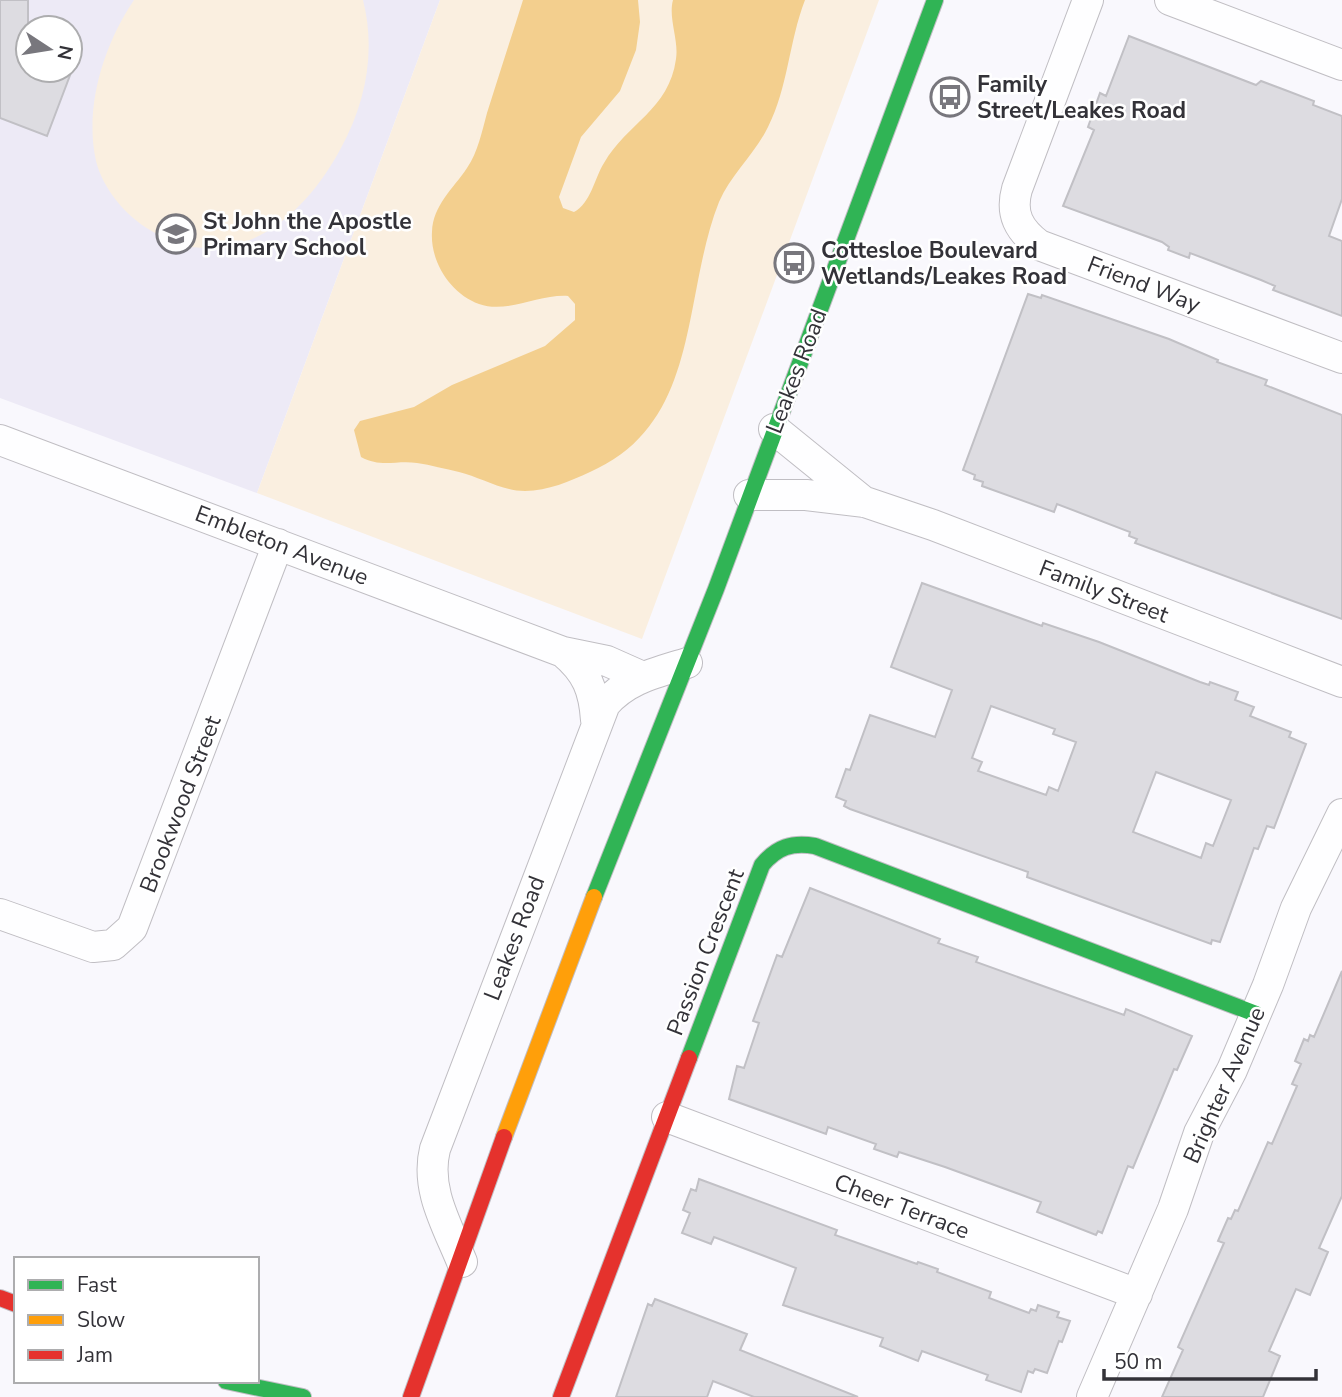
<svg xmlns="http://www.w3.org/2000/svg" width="1342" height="1397" viewBox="0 0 1342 1397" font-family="'Nunito Sans',sans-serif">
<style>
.built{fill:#edeaf6;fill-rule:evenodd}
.green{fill:#faefe0}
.water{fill:#f3cf8e}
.building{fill:#dddce1;stroke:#c1c0c5;stroke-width:2;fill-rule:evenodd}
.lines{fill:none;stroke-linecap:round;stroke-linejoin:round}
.street-casing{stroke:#c0bec3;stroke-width:32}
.fast-casing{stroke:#c0bec3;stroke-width:18}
.slow-casing{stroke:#c0bec3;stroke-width:18}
.jam-casing{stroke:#c0bec3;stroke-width:18}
.street{stroke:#fefeff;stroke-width:30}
.fast{stroke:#30b455;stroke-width:16}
.slow{stroke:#ff9f0a;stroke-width:16}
.jam{stroke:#e5322d;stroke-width:16}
.labels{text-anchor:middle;stroke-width:5;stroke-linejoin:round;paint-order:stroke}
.poi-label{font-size:23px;font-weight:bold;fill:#333238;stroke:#fff;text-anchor:start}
.street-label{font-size:23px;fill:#333238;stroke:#fff}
</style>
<rect width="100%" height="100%" fill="#f9f8fd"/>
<path class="built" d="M 0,0 L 440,0 L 257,493 L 0,398 ZM 28,28 L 70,28 L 70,70 L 28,70 Z"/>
<path class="green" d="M 134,0 L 363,0 C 376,51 366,102 341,148 C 314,199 266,251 204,248 C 196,247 185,248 178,246 C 168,242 159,235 150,230 C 126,216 103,189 96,161 C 84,107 104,44 134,0 Z
M 440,0 L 879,0 L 642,639 L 257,493 Z"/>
<path class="water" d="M 523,0 L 638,0 L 640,22 L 636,50 L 620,91 L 581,137 L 559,197 L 563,208 L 574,212 C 591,203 594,179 604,163 C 627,123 669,110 676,59 C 679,40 668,18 673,0 L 805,0 C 789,41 788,88 768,127 C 755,154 731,174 719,202 C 681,298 702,423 590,472 C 570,481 548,491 525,491 C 502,491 480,477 459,472 C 445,469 431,465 417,463 C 396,460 381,468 361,457 L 354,430 L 360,421 L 414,407 L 452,385 L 545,346 L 575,320 L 575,304 L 568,296 C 539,294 507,314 479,304 C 451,294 430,262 432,232 C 433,205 453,189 467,168 C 478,152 482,131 487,113 C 499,75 511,38 523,0 Z"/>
<path class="building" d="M 0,0 L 28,0 L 28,70 L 72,70 L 47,136 L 0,118 Z
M 1129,36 L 1256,85 L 1261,81 L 1285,90 L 1314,101 L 1313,105 L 1342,116 L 1342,199 L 1329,236 L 1342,241 L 1342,316 L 1273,290 L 1275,286 L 1261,280 L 1190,253 L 1189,258 L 1168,250 L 1169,247 L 1162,242 L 1063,206 L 1094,130 L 1088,127 L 1100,93 L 1106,96 Z
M 1028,294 L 1041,298 L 1042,295 L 1169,339 L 1218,360 L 1217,362 L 1267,380 L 1265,385 L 1342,415 L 1342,619 L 1135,543 L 1137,539 L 1129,536 L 1130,532 L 1057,504 L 1054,512 L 982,486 L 983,482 L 974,479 L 975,475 L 963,470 Z
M 922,583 L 1042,626 L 1043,623 L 1099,642 L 1200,682 L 1209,685 L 1210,682 L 1238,692 L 1235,700 L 1254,707 L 1250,716 L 1291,732 L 1289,737 L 1306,744 L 1274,828 L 1267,826 L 1258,849 L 1254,848 L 1220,942 L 1212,940 L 1211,944 L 1027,877 L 1028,872 L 850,809 L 844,806 L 846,801 L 836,797 L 846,769 L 850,770 L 870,715 L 935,737 L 952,690 L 891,667 ZM 991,706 L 1055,729 L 1053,734 L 1076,742 L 1058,791 L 1049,787 L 1046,795 L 978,771 L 982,762 L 972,758 ZM 1156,772 L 1231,800 L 1213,846 L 1206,843 L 1201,858 L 1133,832 Z
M 810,888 L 940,939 L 938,943 L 978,957 L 976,962 L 1124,1015 L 1126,1009 L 1192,1036 L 1177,1070 L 1174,1069 L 1133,1168 L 1128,1166 L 1102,1233 L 1098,1231 L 1096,1235 L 1037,1212 L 1041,1202 L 945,1167 L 899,1152 L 897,1157 L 874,1149 L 876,1144 L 828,1127 L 826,1134 L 729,1099 L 737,1066 L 744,1068 L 759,1023 L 753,1021 L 777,955 L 782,957 Z
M 1342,971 L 1342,1196 L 1319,1248 L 1328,1252 L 1310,1295 L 1296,1289 L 1269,1351 L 1280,1356 L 1263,1397 L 1162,1397 L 1183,1350 L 1178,1347 L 1224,1243 L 1218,1241 L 1228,1218 L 1231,1219 L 1235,1210 L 1238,1211 L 1268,1142 L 1272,1144 L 1297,1086 L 1292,1084 L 1301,1064 L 1295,1061 L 1304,1039 L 1308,1041 L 1310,1035 L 1314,1037 Z
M 699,1179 L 837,1230 L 835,1235 L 917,1264 L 918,1262 L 938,1269 L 937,1272 L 991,1292 L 989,1298 L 1029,1313 L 1031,1309 L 1036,1311 L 1038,1305 L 1059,1312 L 1057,1317 L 1070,1321 L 1062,1342 L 1059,1341 L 1047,1373 L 1035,1369 L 1033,1373 L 1028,1371 L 1021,1392 L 986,1380 L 988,1375 L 922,1351 L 918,1361 L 880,1346 L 883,1338 L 783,1305 L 796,1268 L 714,1237 L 711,1244 L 682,1233 L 690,1213 L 683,1210 L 691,1189 L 696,1191 Z
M 655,1299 L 747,1334 L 740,1350 L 858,1397 L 754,1397 L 713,1381 L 707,1397 L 616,1397 L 648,1304 L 652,1306 Z"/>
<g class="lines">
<g class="street-casing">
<path id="street" d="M 1088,0 L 1017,189 C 1010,214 1019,230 1039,245 L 1342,358
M 1170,0 L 1342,65
M 774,429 L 864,502
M 0,440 L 563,652 L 607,661 L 643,677
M 749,495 L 806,495 L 865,502 L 933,525 L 1342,682
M 563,652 C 587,672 594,690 596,720
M 0,914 L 93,947 L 113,945 L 132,928 L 278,544
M 667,1117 L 1137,1294
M 462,1262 C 447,1225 425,1189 435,1149 L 605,704 C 627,679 655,673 687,663
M 1092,1397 L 1173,1209 L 1199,1133 L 1232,1070 L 1268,985 L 1296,908 L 1342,814"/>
</g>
<g class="fast-casing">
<path id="fast" d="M 594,897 L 716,589 L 935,0
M 689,1058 L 762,865 C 777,847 792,842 815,846 L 1256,1014
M 226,1381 L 303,1397"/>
</g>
<g class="slow-casing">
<path id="slow" d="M 504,1137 L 594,897"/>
</g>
<g class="jam-casing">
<path id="jam" d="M 0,1298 L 16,1304
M 411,1397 L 504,1137
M 561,1397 L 689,1058"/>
</g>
<use href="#street" class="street"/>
<use href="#fast" class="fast"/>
<use href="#slow" class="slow"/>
<use href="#jam" class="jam"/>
</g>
<defs>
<g id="bus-ring" transform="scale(2.0125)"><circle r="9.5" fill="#fff" stroke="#78777d" stroke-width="1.5"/><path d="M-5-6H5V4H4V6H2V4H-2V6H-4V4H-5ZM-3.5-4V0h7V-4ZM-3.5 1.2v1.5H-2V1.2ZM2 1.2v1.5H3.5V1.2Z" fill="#78777d"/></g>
<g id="school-ring" transform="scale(2.0125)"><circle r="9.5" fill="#fff" stroke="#78777d" stroke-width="1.5"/><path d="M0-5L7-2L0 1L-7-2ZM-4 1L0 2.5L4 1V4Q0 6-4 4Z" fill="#78777d"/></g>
</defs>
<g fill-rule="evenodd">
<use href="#bus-ring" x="950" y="97"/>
<use href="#school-ring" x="176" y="234"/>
<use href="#bus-ring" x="794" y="263"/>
</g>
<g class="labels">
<g class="poi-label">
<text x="977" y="92">Family<tspan x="977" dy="26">Street/Leakes Road</tspan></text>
<text x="203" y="229">St John the Apostle<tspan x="203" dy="26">Primary School</tspan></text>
<text x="821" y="258">Cottesloe Boulevard<tspan x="821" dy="26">Wetlands/Leakes Road</tspan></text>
</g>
<g class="street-label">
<text transform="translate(1144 284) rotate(21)" y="8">Friend Way</text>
<text transform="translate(796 371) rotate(-69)" y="8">Leakes Road</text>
<text transform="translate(282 545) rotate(21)" y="8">Embleton Avenue</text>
<text transform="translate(1104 591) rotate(21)" y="8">Family Street</text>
<text transform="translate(180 804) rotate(-69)" y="8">Brookwood Street</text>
<text transform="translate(514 938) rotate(-69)" y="8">Leakes Road</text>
<text transform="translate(705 952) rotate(-69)" y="8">Passion Crescent</text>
<text transform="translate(1224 1085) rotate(-66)" y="8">Brighter Avenue</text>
<text transform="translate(902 1206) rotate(21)" y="8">Cheer Terrace</text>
</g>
</g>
<rect x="14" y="1257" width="245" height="126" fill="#ffffff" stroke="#adadaf" stroke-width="2"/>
<rect x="28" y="1280" width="35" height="10" fill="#30b455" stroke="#adadaf" stroke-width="2"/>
<text x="77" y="1292" font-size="21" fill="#333238">Fast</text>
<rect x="28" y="1315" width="35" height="10" fill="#ff9f0a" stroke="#adadaf" stroke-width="2"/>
<text x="77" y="1327" font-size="21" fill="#333238">Slow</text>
<rect x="28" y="1350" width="35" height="10" fill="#e5322d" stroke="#adadaf" stroke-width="2"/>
<text x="77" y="1362" font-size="21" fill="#333238">Jam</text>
<g transform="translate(49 49) rotate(102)"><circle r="33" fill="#ffffff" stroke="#adadaf" stroke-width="2"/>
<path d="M0-5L12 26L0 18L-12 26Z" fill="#78777d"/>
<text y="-10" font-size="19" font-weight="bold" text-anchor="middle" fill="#333238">N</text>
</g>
<path d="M1104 1369v10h212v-10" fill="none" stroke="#333238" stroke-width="3.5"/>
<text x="1114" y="1369" font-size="21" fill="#333238" stroke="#ffffff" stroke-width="5" paint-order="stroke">50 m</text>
</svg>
